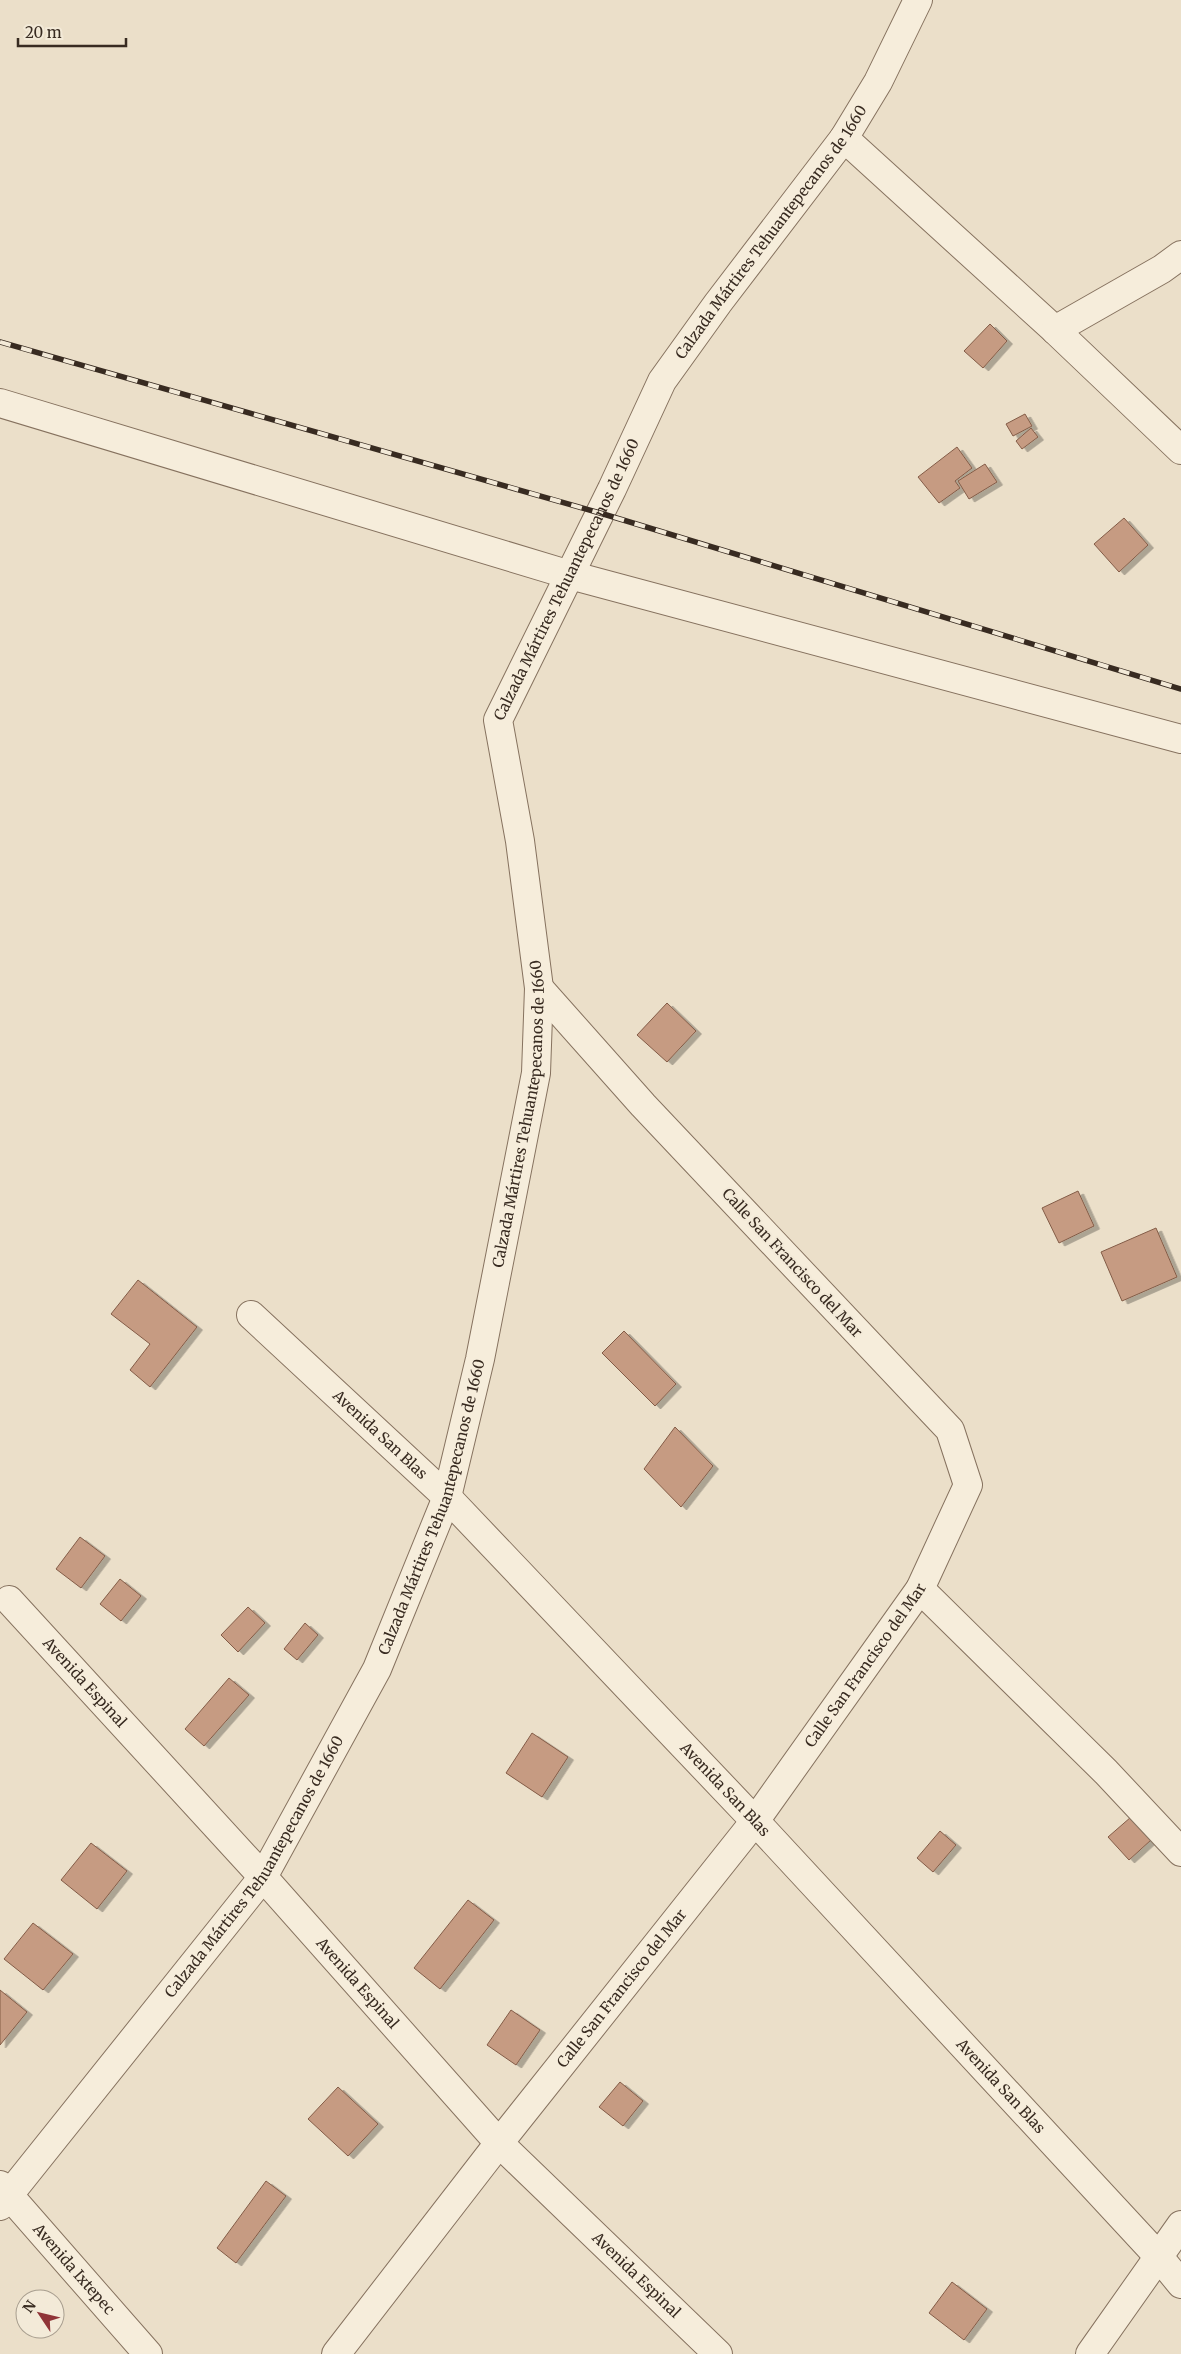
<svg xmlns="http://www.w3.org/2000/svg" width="1181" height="2354" viewBox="0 0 1181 2354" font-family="Merriweather,serif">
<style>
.building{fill:#c69b82;stroke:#835c47;filter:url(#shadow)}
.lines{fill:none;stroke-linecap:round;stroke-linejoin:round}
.street-casing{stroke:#86725f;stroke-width:30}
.street{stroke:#f6eddb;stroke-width:28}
.rail-casing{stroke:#382b21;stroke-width:5.5}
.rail{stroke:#f3ead8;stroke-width:4;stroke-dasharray:11;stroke-linecap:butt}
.labels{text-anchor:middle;stroke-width:4;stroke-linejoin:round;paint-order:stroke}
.street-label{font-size:15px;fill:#382b21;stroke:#f3ead8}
</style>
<defs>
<filter id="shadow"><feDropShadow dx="5.5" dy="3" stdDeviation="0" flood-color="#0004"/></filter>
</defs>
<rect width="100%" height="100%" fill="#ebdfc9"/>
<path class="building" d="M 990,324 L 1007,341 L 983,368 L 964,351 Z
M 1025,414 L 1032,426 L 1013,436 L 1006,424 Z
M 1031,428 L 1038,437 L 1022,449 L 1016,441 Z
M 957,447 L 972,468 L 955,481 L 960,488 L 939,503 L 918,477 Z
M 985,464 L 997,482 L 969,499 L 958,481 Z
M 1124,518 L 1148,545 L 1119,572 L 1094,544 Z
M 667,1003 L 696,1031 L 667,1062 L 637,1035 Z
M 1078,1191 L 1094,1226 L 1059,1243 L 1042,1208 Z
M 1156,1228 L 1177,1277 L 1122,1301 L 1101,1252 Z
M 138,1280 L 197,1327 L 150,1387 L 130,1370 L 150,1344 L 111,1314 Z
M 624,1331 L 676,1384 L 655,1406 L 602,1353 Z
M 675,1427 L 713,1466 L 681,1507 L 644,1469 Z
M 80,1537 L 105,1556 L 81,1588 L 56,1569 Z
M 120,1579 L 141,1596 L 121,1621 L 100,1604 Z
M 248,1607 L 265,1623 L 238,1652 L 221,1635 Z
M 305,1623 L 318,1635 L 297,1660 L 284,1649 Z
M 229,1678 L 249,1695 L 204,1746 L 185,1729 Z
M 532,1733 L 568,1757 L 542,1797 L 506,1773 Z
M 1131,1817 L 1151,1840 L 1129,1860 L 1108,1837 Z
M 940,1831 L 956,1845 L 933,1872 L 917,1858 Z
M 91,1843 L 127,1871 L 97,1909 L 61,1880 Z
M 468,1900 L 494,1920 L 440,1989 L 414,1968 Z
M 33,1923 L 73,1954 L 43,1990 L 4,1959 Z
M 0,1990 L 27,2012 L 0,2045 Z
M 511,2010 L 540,2030 L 516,2065 L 487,2045 Z
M 620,2082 L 643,2101 L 623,2126 L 599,2107 Z
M 338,2087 L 378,2124 L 348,2156 L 308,2119 Z
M 266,2181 L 286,2196 L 236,2263 L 217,2248 Z
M 952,2282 L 987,2309 L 964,2340 L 929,2313 Z"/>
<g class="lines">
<g class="street-casing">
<g id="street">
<path d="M 844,138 L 1055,330 L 1181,450"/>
<path d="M 1055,330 L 1162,269 L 1181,255"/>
<path d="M 0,403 L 570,575 L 1181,739"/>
<path id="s1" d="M 251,1315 L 447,1497 L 755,1821 L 1159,2257 L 1181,2284"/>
<path d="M 920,1589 L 1106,1772 L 1181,1852"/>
<path id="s2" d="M 9,1600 L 263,1877 L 499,2143 L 718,2354"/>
<path id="s3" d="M 0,2185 L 148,2354"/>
<path id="s4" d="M 0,2206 L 263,1877 L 377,1669 L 447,1497 L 480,1359 L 536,1073 L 539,988 L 520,841 L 498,720 L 612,489 L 662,381 L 718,303 L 844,138 L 878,82 L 918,0"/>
<path id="s5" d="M 336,2354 L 499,2143 L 755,1821 L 920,1589 L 968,1485 L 950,1430 L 643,1105 L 539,988"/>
<path d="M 1090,2354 L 1181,2225"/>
</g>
</g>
<use href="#street" class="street"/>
<g class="rail-casing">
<path id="rail" d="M 0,342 L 600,513 L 1181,689"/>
</g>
<use href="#rail" class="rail"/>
</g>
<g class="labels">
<g class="street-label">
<text dy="5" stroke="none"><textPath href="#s4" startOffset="2195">Calzada Mártires Tehuantepecanos de 1660</textPath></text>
<text dy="5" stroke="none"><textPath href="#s4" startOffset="1790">Calzada Mártires Tehuantepecanos de 1660</textPath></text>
<text dy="5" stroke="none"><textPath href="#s4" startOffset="1235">Calzada Mártires Tehuantepecanos de 1660</textPath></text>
<text transform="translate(792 1263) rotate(47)" y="5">Calle San Francisco del Mar</text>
<text dy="5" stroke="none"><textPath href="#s1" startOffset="176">Avenida San Blas</textPath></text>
<text dy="5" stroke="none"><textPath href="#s4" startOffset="830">Calzada Mártires Tehuantepecanos de 1660</textPath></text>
<text dy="5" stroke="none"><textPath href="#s5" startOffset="869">Calle San Francisco del Mar</textPath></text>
<text dy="5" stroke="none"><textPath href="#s2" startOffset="112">Avenida Espinal</textPath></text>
<text dy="5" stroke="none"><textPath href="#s1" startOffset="671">Avenida San Blas</textPath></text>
<text dy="5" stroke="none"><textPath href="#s4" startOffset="425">Calzada Mártires Tehuantepecanos de 1660</textPath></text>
<text dy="5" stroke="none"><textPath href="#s2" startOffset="518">Avenida Espinal</textPath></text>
<text dy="5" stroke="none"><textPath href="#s5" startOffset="464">Calle San Francisco del Mar</textPath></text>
<text dy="5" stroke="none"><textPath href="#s1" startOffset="1076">Avenida San Blas</textPath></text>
<text dy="5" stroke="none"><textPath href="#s3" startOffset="112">Avenida Ixtepec</textPath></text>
<text dy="5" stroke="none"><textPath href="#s2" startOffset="922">Avenida Espinal</textPath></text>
</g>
</g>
<g transform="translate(40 2314) rotate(305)"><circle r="24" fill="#f3ead8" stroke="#a89e8f"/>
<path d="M0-4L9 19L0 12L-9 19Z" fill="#903438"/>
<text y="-8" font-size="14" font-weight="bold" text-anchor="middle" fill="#382b21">N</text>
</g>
<path d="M18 38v8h108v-8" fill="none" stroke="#382b21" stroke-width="2.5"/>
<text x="25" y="38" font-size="15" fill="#382b21" stroke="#f3ead8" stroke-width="4" paint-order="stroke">20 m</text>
</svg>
